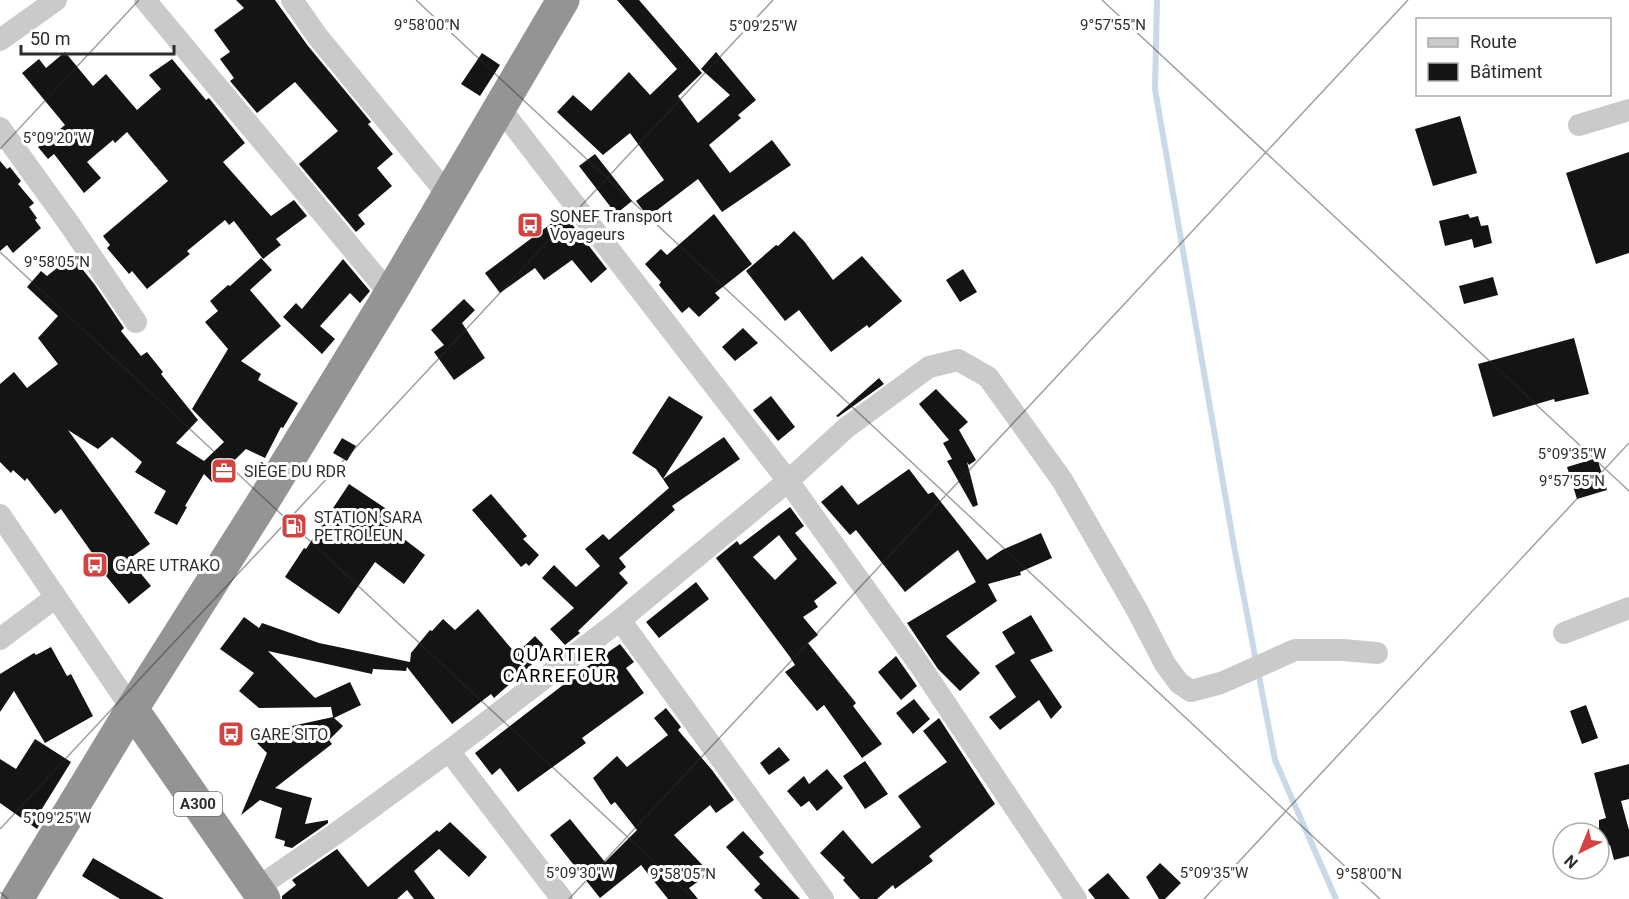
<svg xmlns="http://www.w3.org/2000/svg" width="1629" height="899" viewBox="0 0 1629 899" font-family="Roboto,sans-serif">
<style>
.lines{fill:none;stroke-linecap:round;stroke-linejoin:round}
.stream{stroke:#cad9e7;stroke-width:6}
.building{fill:#141414;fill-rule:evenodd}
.street{stroke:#cacaca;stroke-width:22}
.highway{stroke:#949494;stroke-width:33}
.ticks{fill:none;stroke:#2d2d2d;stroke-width:1.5;stroke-opacity:0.45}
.labels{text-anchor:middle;stroke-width:6;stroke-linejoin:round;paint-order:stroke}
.shield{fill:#fff;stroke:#6c6c6c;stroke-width:1.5}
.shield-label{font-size:15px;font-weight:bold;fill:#2d2d2d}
.poi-label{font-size:16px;fill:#2d2d2d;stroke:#fff;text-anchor:start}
.neighbourhood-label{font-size:18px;letter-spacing:1.5px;fill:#000;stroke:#fff}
.ticks-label{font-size:15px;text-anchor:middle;fill:#2d2d2d;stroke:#fff;stroke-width:6;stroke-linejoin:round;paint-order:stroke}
</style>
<rect width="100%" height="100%" fill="#fff"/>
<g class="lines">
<path class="stream" d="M 1157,0 L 1155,89 L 1234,546 L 1256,661
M 1258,671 L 1275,760 L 1336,899"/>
</g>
<path class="building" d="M 236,0 L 275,0 L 308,46 L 371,122 L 368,124 L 393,154 L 377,168 L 392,186 L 358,215 L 365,224 L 356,232 L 299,164 L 338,131 L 295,82 L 257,113 L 230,81 L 234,78 L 220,59 L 230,52 L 214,30 L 244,8 Z
M 617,0 L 639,0 L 702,73 L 678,96 L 698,123 L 730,95 L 701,69 L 716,52 L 756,100 L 738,115 L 741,118 L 709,145 L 730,173 L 772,140 L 791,165 L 722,212 L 698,179 L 648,217 L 636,201 L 664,180 L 630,133 L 603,155 L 557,112 L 573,95 L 591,111 L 629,72 L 650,95 L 677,69 Z
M 65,52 L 93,86 L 106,74 L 137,110 L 161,89 L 149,75 L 172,59 L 206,100 L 209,98 L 245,143 L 223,162 L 271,216 L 294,200 L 307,216 L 276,239 L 281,245 L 263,259 L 234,221 L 229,225 L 225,220 L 187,251 L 190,254 L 147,289 L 132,271 L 129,274 L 107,248 L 110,245 L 103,236 L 168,181 L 127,132 L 115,143 L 113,140 L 87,162 L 101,178 L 84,193 L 54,154 L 48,159 L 38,147 L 65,125 L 22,73 L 39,59 L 46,68 Z
M 482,53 L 500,65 L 480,96 L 461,84 Z
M 1460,116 L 1477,173 L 1433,186 L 1415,129 Z
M 1629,152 L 1629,253 L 1596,264 L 1566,173 Z
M 595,154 L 632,201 L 616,214 L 579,166 Z
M 0,161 L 7,169 L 10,167 L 21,181 L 18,184 L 34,203 L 29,207 L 37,218 L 35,220 L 41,228 L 13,253 L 7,245 L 0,251 Z
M 564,214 L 607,269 L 591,283 L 572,260 L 544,280 L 535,268 L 500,293 L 485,273 Z
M 714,214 L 752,264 L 715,293 L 720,298 L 699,317 L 689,307 L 682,313 L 659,285 L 661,282 L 645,264 L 661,249 L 667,255 Z
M 1468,214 L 1470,218 L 1478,216 L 1481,226 L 1488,225 L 1492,243 L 1474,248 L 1472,239 L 1445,246 L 1439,221 Z
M 794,231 L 804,241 L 833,280 L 862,256 L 902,301 L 869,328 L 867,325 L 831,352 L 799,310 L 785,321 L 746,271 L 776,245 L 778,246 Z
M 72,256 L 95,285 L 124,328 L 121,331 L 141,356 L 147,352 L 163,372 L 161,374 L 198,420 L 176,443 L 204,461 L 224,442 L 192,409 L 228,349 L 205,322 L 218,311 L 210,301 L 228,285 L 230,286 L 261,258 L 272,270 L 250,290 L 281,326 L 241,361 L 261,374 L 258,380 L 298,403 L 283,428 L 281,427 L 265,458 L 246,449 L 212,482 L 204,474 L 185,506 L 187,507 L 177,525 L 154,513 L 166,491 L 135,472 L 142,462 L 112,437 L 98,449 L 68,430 L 150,544 L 129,559 L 151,586 L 129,604 L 93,560 L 95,557 L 61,509 L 55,514 L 27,478 L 25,481 L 13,470 L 11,473 L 0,462 L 0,384 L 14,372 L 27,388 L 58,364 L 38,338 L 58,316 L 27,287 L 41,271 L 47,276 Z
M 343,259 L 370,291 L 360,303 L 350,293 L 320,326 L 335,339 L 322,354 L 283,317 L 296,303 L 302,309 Z
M 963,269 L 977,292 L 960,302 L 946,280 Z
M 1493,277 L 1498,295 L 1464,304 L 1459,286 Z
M 464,299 L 475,310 L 462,323 L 485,358 L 454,380 L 434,352 L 444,345 L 431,330 Z
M 743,328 L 758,343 L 735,361 L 722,347 Z
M 1574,338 L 1589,394 L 1555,402 L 1554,399 L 1493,417 L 1478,364 Z
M 879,378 L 884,384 L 838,417 L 836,416 Z
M 936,389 L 968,422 L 959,430 L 976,460 L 969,465 L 967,462 L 978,505 L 973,507 L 947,461 L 952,459 L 943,443 L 949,440 L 919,404 Z
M 669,396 L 703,417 L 663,479 L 656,469 L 632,453 Z
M 771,396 L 795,427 L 778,441 L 753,410 Z
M 724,437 L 740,459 L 672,506 L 675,510 L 619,558 L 626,567 L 619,573 L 628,583 L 578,631 L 580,633 L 565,645 L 550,629 L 574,608 L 542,578 L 554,565 L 576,587 L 600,566 L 585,549 L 603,534 L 609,540 L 669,488 L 663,479 Z
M 342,438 L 356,446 L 347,461 L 333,453 Z
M 1597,458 L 1607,490 L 1577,499 L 1567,467 Z
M 909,469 L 928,494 L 933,492 L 987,560 L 1002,550 L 1041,533 L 1052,558 L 1020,572 L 1021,575 L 988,584 L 997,601 L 946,636 L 980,673 L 960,691 L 938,669 L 907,623 L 976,582 L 958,550 L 905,592 L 856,530 L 850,535 L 821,502 L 842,485 L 858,505 Z
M 349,484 L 391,512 L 383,523 L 425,555 L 404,584 L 375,562 L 339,614 L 285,577 L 304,548 L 306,549 Z
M 491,494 L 527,536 L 523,539 L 539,555 L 529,566 L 526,563 L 521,567 L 472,510 Z
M 790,507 L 804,526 L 795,533 L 837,583 L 814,601 L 818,607 L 803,617 L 818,635 L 808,643 L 856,703 L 853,706 L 882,744 L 862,758 L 824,705 L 817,711 L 785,672 L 795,665 L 790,657 L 716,558 L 737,541 L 740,545 ZM 779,535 L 797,559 L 775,580 L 753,557 Z
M 696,582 L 709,599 L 659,638 L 646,622 Z
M 478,609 L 516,654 L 535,636 L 548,650 L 494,698 L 491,694 L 452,724 L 407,667 L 406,671 L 373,669 L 372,674 L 268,651 L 315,698 L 350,682 L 361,705 L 334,718 L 343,726 L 329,740 L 332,744 L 275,788 L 312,798 L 305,824 L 328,820 L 328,823 L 292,848 L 284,846 L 285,841 L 275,838 L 282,808 L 260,800 L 241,815 L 267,753 L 257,743 L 263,736 L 269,731 L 333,717 L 331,707 L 259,708 L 239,691 L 254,673 L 220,649 L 244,617 L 259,628 L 262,623 L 319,643 L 410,662 L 411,653 L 430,630 L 432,631 L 443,619 L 455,630 Z
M 1031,615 L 1053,651 L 1030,660 L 1062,707 L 1051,719 L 1039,700 L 1000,730 L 989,717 L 1016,697 L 995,666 L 1015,653 L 1002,632 Z
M 620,644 L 634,662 L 626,668 L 644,693 L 582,738 L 586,743 L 518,792 L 500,768 L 492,775 L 475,753 L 585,668 Z
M 51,647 L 67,676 L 71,674 L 93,716 L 45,743 L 14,691 L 0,712 L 0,674 L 34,653 L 36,655 Z
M 896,656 L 917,686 L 901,700 L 878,672 Z
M 914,699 L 930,719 L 913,734 L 896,713 Z
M 1586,705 L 1598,738 L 1582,744 L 1570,711 Z
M 666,708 L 681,727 L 678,730 L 712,770 L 734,800 L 716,813 L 710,805 L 674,835 L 710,873 L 689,888 L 698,899 L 668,899 L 641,865 L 600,898 L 550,835 L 570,819 L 605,862 L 637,830 L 615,802 L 611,805 L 593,778 L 617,756 L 627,767 L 668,735 L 654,718 Z
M 939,718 L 995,804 L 929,856 L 933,861 L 895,889 L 893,885 L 877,899 L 860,899 L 843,880 L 845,878 L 820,853 L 843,830 L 872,864 L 921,827 L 898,796 L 947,762 L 923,731 Z
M 35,739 L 71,762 L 40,812 L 45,816 L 37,829 L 0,803 L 0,759 L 16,769 Z
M 779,747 L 790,760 L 769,775 L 760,763 Z
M 865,761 L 888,794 L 865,809 L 843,776 Z
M 1629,764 L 1629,799 L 1621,801 L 1629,830 L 1629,856 L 1614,860 L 1610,845 L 1599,848 L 1599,820 L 1606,818 L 1594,773 Z
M 827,769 L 843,788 L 817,811 L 809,801 L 801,807 L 787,791 L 804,776 L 809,784 Z
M 450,822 L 487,857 L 469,877 L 439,849 L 414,871 L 435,899 L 414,899 L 407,890 L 397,899 L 282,899 L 282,896 L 296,885 L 292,880 L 337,849 L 368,887 L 437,830 L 439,832 Z
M 743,831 L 764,853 L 759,857 L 800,899 L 763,899 L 754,890 L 760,884 L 726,847 Z
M 93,858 L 164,899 L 120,899 L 82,876 Z
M 1160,863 L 1181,883 L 1165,899 L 1159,899 L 1146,877 Z
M 1108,873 L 1130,899 L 1095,899 L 1088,890 Z"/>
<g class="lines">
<path class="street" d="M 145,0 L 390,294
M 292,0 L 318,37 L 448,195
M 0,40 L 56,0
M 500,108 L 788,481 L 919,664 L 1076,899
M 1579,125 L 1629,110
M 0,128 L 70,225 L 136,322
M 0,515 L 132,709
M 620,620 L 823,899
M 1564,633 L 1629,608
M 0,639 L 56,597
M 449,751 L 562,899
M 257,888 L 334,835 L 449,751 L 620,620 L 788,481 L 846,428 L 929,367 L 958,360 L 988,377 L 1062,480 L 1137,610 L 1165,664 L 1179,683 L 1191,691 L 1221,683 L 1295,650 L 1343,650 L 1377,653"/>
<path class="highway" d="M 132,709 L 264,899
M 17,899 L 132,709 L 266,497 L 390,294 L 563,0"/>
</g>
<path class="ticks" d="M 416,0 L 1380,899M 1102,0 L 1629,491M 0,149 L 139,0M 0,252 L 694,899M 0,829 L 773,0M 0,892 L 8,899M 569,899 L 1408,0M 1204,899 L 1629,443"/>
<defs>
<g id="bus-square" transform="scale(1.35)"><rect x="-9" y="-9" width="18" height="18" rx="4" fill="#d04543" stroke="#fff"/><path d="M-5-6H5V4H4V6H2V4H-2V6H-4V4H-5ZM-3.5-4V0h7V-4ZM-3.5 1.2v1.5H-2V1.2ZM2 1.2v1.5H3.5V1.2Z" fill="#fff"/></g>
<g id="office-square" transform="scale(1.35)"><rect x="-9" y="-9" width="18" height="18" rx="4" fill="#d04543" stroke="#fff"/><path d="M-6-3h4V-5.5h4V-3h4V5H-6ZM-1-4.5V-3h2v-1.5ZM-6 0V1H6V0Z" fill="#fff"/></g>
<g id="fuel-square" transform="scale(1.35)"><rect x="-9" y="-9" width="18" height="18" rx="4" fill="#d04543" stroke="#fff"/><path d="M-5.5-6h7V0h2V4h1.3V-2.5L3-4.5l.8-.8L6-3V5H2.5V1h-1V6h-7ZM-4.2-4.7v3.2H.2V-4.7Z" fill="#fff"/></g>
</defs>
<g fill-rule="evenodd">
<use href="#bus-square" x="530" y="225"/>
<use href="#office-square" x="224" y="471"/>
<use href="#fuel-square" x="294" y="526"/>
<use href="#bus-square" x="95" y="565"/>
<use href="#bus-square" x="231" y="734"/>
</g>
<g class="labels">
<rect class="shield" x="174" y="792" width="48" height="24" rx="4.5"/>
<g class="shield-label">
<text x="198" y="809">A300</text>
</g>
<g class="poi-label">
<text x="550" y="222">SONEF Transport<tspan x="550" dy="18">Voyageurs</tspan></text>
<text x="244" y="477">SIÈGE DU RDR</text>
<text x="314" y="523">STATION SARA<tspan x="314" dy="18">PETROLEUN</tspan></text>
<text x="115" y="571">GARE UTRAKO</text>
<text x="250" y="740">GARE SITO</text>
</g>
<g class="neighbourhood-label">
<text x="560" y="661">QUARTIER<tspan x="560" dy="21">CARREFOUR</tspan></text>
</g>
</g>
<g class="ticks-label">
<text x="427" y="30">9°58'00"N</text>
<text x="1113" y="30">9°57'55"N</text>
<text x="763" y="31">5°09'25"W</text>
<text x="57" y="143">5°09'20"W</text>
<text x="57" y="267">9°58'05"N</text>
<text x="1572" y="459">5°09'35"W</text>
<text x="1572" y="486">9°57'55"N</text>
<text x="57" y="823">5°09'25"W</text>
<text x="580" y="878">5°09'30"W</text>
<text x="1214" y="878">5°09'35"W</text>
<text x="683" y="879">9°58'05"N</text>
<text x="1369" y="879">9°58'00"N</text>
</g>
<rect x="1416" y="18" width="195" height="78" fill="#ffffff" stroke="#ababab" stroke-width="1.5"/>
<rect x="1428" y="38" width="30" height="9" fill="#cacaca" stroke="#ababab" stroke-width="1.5"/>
<text x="1470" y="48" font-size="18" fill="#2d2d2d">Route</text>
<rect x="1428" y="63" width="30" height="18" fill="#141414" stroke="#ababab" stroke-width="1.5"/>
<text x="1470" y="78" font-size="18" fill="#2d2d2d">Bâtiment</text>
<g transform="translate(1581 851) rotate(223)"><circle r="28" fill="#ffffff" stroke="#ababab" stroke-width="1.5"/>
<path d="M0-4.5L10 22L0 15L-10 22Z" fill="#d04543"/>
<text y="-9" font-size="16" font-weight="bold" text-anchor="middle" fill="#2d2d2d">N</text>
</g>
<path d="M21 45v9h153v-9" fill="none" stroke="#2d2d2d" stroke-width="3"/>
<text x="30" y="45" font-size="18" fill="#2d2d2d" stroke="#ffffff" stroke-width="4.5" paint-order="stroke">50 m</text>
</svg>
